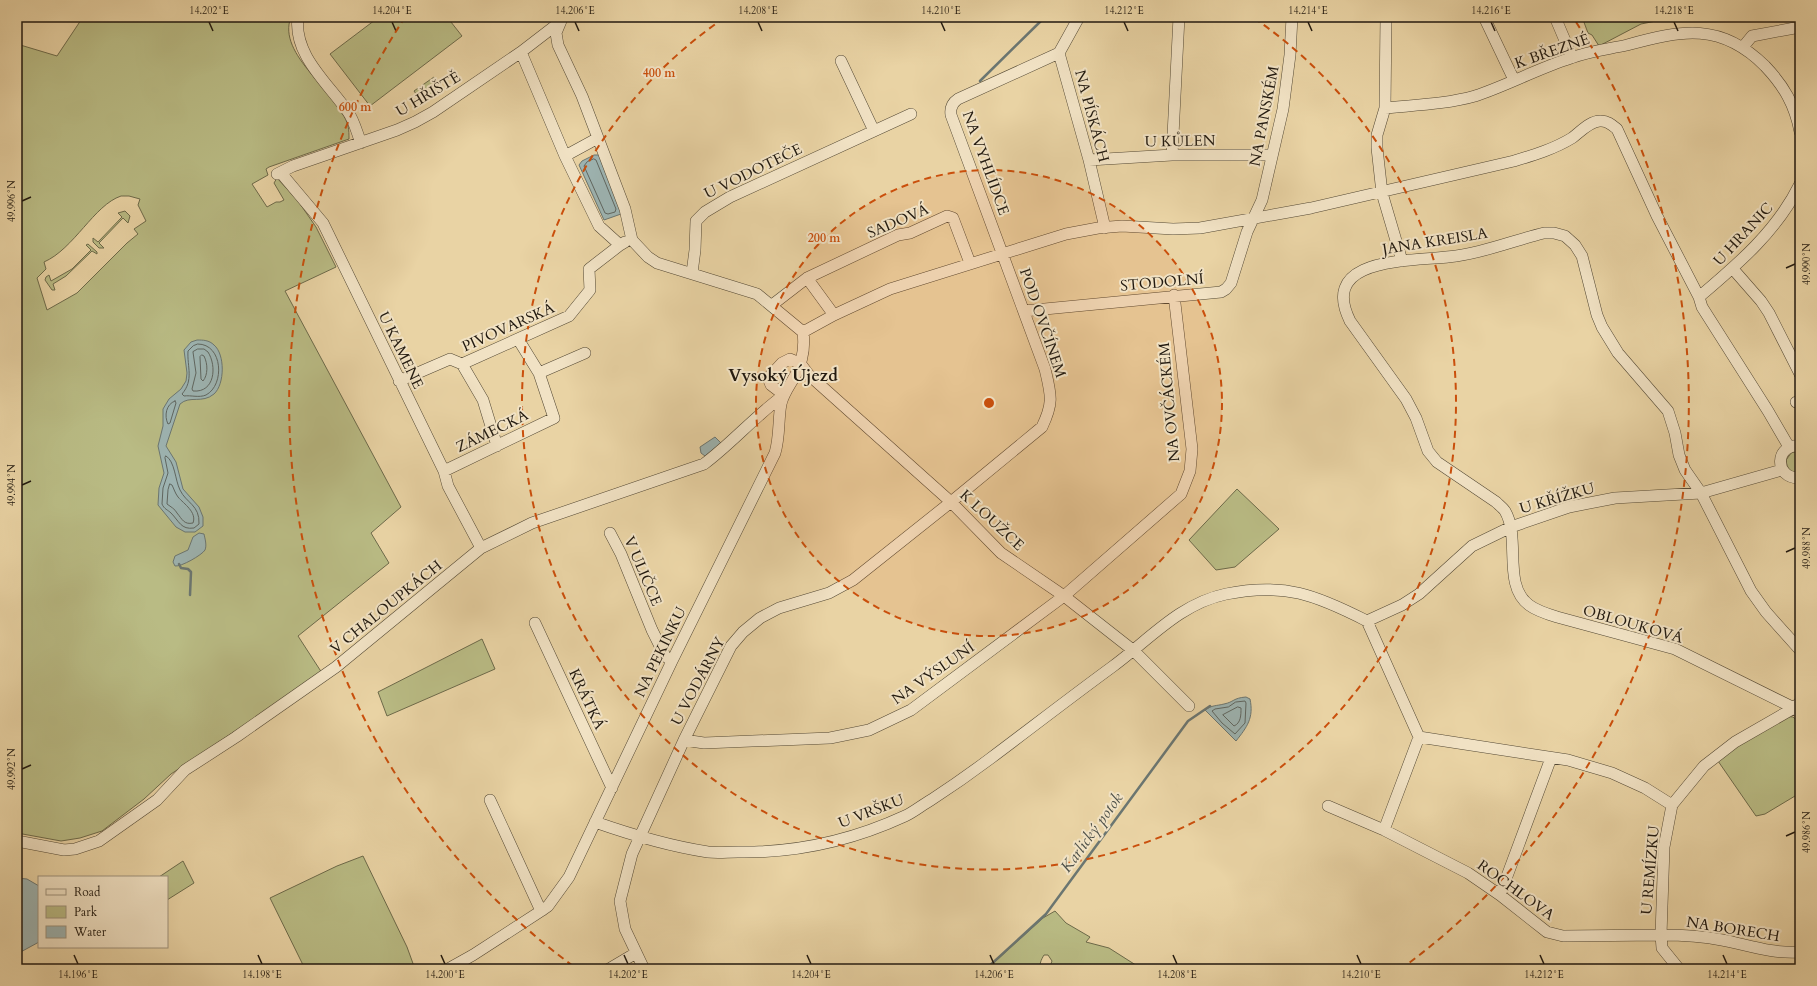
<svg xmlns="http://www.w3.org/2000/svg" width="1817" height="986" viewBox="0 0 1817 986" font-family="Cardo,serif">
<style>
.green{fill:#b9bb84;stroke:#6d6a4a;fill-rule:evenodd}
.water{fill:#9db4b2;stroke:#6b7671}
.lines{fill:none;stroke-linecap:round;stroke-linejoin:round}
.shore{stroke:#5f6660;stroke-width:1}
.stream{stroke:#6b7671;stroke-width:2.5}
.minor-casing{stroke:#534834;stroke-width:12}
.minor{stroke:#f1e2c4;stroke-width:11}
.ticks{fill:none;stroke:#21190f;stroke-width:1.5}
.ring{fill:none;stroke:#ca4f0c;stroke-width:2;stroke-dasharray:7 5}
.labels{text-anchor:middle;stroke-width:4;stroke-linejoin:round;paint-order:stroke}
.street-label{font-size:15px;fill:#21190f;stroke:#f1e2c4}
.water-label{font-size:16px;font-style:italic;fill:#4c4f48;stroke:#f1e2c4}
.quarter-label{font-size:17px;font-weight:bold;fill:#21190f;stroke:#f1e2c4}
.centre{fill:#ca4f0c;stroke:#f1e2c4;stroke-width:2}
.ring-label{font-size:12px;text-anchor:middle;font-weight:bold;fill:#ca4f0c;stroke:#f1e2c4;stroke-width:4;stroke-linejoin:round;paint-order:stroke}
.neatline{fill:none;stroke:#21190f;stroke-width:1.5}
.ticks-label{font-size:10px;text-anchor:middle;fill:#21190f}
</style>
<rect width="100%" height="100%" fill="#e9d3a4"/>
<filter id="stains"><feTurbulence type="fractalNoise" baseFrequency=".005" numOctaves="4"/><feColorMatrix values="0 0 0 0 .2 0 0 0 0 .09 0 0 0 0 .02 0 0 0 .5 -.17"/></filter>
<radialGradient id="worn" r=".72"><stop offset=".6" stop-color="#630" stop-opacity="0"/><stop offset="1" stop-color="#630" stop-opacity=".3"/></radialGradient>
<path class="green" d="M 83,17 L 291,17 C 276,55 339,92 348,126 C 349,130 349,135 349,139 L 269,167 L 266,169 L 268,175 L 252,184 L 267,207 L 276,202 L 280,202 L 284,200 L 274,183 L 277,178 L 298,201 L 316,227 L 336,267 L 285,291 L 401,507 L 371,533 L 389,563 L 298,636 L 322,673 L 171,774 L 144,799 L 102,831 L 80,838 L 61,841 L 17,833 L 17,510 L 21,506 L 19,490 L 17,488 L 17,44 L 57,56 ZM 121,196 L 129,196 L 140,199 L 138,205 L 146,221 L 134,229 L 138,234 L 127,243 L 77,293 L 47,310 L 37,278 L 46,269 L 44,262 C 74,249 94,205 121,196 Z
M 379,17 L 447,17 L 462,36 L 370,106 L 330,54 Z
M 1582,17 L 1676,17 L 1641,24 L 1599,46 L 1592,35 L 1588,33 Z
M 434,77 L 441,87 L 421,101 L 414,91 Z
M 125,211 L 130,216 L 128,223 L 123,218 L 99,243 L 104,248 L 99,248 L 93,242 L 93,238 L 98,242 L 122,217 L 118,213 Z
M 88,244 L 97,252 L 97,254 L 92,251 L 66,276 L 53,284 L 55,290 L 52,290 L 45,280 L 46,277 L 49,275 L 51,281 L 72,269 L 91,250 L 86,245 Z
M 1792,452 L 1800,452 L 1800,472 C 1790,474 1787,468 1786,460 Z
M 1237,489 L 1279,529 L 1235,567 L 1216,570 L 1189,540 Z
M 482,639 L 495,669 L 387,716 L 378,692 Z
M 1783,716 L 1793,717 L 1800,723 L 1800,793 L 1765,814 L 1756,816 L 1718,761 L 1717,756 Z
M 363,856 L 407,947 L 415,969 L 305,969 L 270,898 L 337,866 Z
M 183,861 L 194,883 L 167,900 L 167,877 L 159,877 Z
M 1055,911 L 1066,923 L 1090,937 L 1086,942 L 1109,948 L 1142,969 L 1063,969 L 1066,964 L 1062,969 L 1049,969 L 1052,961 L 1048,955 L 1044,955 C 1041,960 1039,964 1041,969 L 987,969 L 1043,918 Z"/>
<path class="water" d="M 594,155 L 599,155 L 621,212 L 621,214 L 604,220 L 579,165 L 582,161 Z
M 197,340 C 203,340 209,340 214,345 C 225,354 225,384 214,394 C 202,404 190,395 180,404 L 166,446 L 176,462 L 183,489 L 199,507 L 203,517 L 203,526 L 195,532 L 185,532 L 176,527 L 158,505 L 159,488 L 164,473 L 158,446 L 163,426 L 163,409 L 169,399 L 181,389 L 186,381 L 187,373 L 184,350 L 191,342 Z
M 715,437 L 721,443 L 705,456 L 701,453 L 700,447 Z
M 199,533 L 204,534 C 205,539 207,545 205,550 C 202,555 181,567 175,566 L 173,562 L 175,556 L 188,550 L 193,537 Z
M 1246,697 L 1250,699 C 1254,718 1247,727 1236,741 L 1205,710 C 1212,705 1216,706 1224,704 C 1234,702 1233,698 1246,697 Z
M 17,878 L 27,879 L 39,886 L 39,942 L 17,954 Z"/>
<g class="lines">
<path class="shore" d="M 594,159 L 596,160 L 616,209 L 615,212 L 608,214 L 605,213 L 584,166 L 587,162 Z
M 198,344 C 223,344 225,385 206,395 C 199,398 191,395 184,396 L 182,394 C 194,380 187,367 188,351 L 193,346 Z
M 198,349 L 204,349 L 208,352 C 217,366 215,393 193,391 L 192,389 L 196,373 L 193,352 Z
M 202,355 L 204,356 C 208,364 208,375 203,381 L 201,379 L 200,357 Z
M 175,401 L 176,403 L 170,423 L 168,424 C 164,416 166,404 175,401 Z
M 166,456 C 175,461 175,480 180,490 C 186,503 200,505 199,524 L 194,528 C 181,530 179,521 171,513 C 168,510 164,509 162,504 L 163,488 L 168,473 L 165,458 Z
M 170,484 L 172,485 C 174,489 175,493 178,497 C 184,504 197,512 193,523 C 184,525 182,519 177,513 C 175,509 171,507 167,504 L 168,490 Z
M 1236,702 L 1245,701 L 1246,703 L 1245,723 L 1235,734 L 1222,723 L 1212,711 L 1215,709 L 1228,707 Z
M 1238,707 L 1241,708 C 1241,715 1241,723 1234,726 L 1223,715 Z"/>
<path class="stream" d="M 980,81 L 1045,17
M 179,564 L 181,568 L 188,569 L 191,572 L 190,595
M 986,969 L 1046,914 L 1188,721 L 1210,706"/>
<g class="minor-casing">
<path id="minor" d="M 298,17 C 293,55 328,83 348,112 C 354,120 357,133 361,143
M 1079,17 L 1059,53 L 1089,160 L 1105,228
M 1386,17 L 1385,108 L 1377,135 L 1377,148 L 1382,193 L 1402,261
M 1484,17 L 1514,80
M 1555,17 L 1572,57
M 561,21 L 556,33 L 558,45 L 582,96 L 625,209 L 632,240 L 648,257 L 657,263 L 757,294 L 803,332
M 1743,47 L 1752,36 L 1800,27
M 521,52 L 565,156 L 599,226 L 620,245 L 625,242
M 841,61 L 874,131
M 1385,108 C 1415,105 1447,104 1475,96 C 1508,85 1539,68 1571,58 C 1589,51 1609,49 1627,45 C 1682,30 1721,22 1765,66 C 1784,86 1795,105 1800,132
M 1172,155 L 1179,17
M 565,156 L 598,138
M 1089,160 L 1172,155 L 1272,155
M 281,173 L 323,223 L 444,471 L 448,486 L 481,548
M 277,174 L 293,166 L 397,130 L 415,122 L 433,112 L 521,52 L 560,22
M 1733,269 L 1761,301 L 1769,313 L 1800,374
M 692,273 L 695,250 L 696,221 L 705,212 L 730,197 L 911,114
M 807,278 L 834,315
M 1699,297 C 1738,264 1777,231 1800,184
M 772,305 L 807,278 L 898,235 L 910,233 L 947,216 L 953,218 L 970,263
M 1024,311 L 1221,292 L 1226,289 L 1231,283 L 1247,232 L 1262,200 L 1283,109 L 1290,55 L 1292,17
M 803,332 L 834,315 L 890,289 L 1066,234 L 1098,228 L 1122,226 L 1173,229 L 1200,228 L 1311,208 L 1514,161 C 1534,155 1554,149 1572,138 C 1580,132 1591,120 1601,121 C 1608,121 1612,125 1617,129 L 1657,216 L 1699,297 L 1702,307 L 1768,411 L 1789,447
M 800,363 L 809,375 L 951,502 L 1001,553 L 1064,596 L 1134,651 L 1189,706
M 539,373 L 585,353
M 399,381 L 450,359 L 462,364
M 784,395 L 771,385 L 768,378 L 782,363 L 790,359 L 800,363
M 1796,402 L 1800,401
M 497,446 L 483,400 L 462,364 L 569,316 L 590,290 L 589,269 L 620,245
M 1800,446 C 1775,443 1773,479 1800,478
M 444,471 L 554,418 L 539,373 L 518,339
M 610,533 L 621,554 L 652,630 L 665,656 L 672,661
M 1367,621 L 1402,605 L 1419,594 L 1472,546 L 1511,527 L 1569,507 L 1615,498 L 1701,493 L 1782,470
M 535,623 L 612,788
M 1800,650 L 1766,612 L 1751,591 L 1701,493 L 1685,470 L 1679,455 L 1675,433 L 1668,411 L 1618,353 L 1602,327 L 1597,315 L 1582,256 L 1575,245 L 1565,236 L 1554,233 L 1544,233 C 1515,240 1486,252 1456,256 C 1417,262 1317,254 1350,321 L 1406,399 L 1416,418 L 1428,451 L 1437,462 L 1496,502 C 1499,505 1503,508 1505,511 C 1521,538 1502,585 1529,605 C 1537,611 1547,614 1557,617 L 1675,649 L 1794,708 L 1800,702
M 1800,713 L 1794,708 L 1735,742 L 1704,766 L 1672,805 L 1664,847 L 1661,935 C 1681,935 1702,936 1722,940 C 1748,945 1772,954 1800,952
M 1419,737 L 1568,760 L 1612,773 L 1645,788 L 1672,805
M 684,740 L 704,743 L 830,738 L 869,730 L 911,710 L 1064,596 L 1181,494 L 1190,471 L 1192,449 L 1174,295
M 490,800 L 541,911
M 1328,806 L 1384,830 L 1468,873 L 1500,895 L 1547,932 L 1563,936 L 1661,935 L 1662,948 L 1679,969
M 595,822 C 632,835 669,846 708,852 C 717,853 728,852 738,852 C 795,853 853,840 905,816 C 914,812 922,805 931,800 C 951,787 971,773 991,758 C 1031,728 1071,697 1112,667 C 1149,640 1179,604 1226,594 C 1284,582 1316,595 1367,621 L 1419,737 L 1384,830
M 17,841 L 64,850 L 75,849 L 99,841 L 157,800 L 185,770 L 236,737 L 336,667 L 481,548 L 532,523 L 704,464 C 732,443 755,416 784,395
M 1500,895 L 1551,758
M 448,969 L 473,955 L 541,911 L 548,906 L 569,877 L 672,661 L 775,453 C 780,436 778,420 781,404 C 783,394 790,385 795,376 C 802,363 805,347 803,332
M 609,969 L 636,953
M 644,969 L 625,929 L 620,901 L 632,854 L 684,740 L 731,646 L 743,632 L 760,618 L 779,608 L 829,593 L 853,580 L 951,502 L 1042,427 C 1054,402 1051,395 1045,369 L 951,115 C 950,108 952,103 958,99 L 1059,53"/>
</g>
<use href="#minor" class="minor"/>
</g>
<path class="ticks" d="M 209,22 L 213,31M 392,22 L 396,31M 575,22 L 579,31M 758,22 L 762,31M 941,22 L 945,31M 1124,22 L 1128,31M 1308,22 L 1312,31M 1491,22 L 1495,31M 1674,22 L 1678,31M 22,201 L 31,197M 1786,268 L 1795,264M 22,485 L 31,481M 1786,552 L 1795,548M 22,769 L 31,765M 1786,836 L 1795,832M 74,955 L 78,964M 258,955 L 262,964M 441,955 L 445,964M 624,955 L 628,964M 807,955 L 811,964M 990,955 L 994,964M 1173,955 L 1177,964M 1357,955 L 1361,964M 1540,955 L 1544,964M 1723,955 L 1727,964"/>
<circle cx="989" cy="403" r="233" fill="#ca4f0c" fill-opacity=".12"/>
<g class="ring">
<circle cx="989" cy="403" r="233"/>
<path d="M1254 18A467 467 0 1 1 724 18"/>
<path d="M573 966A700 700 0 0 1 402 22M1576 22A700 700 0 0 1 1405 966"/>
</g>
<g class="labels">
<g class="street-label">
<text transform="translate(1552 51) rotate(-19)" y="5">K BŘEZNÉ</text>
<text transform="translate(428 94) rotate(-31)" y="5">U HŘIŠTĚ</text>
<text transform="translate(1092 116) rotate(75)" y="5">NA PÍSKÁCH</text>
<text transform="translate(1264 116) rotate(-79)" y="5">NA PANSKÉM</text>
<text transform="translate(1180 141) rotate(-1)" y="5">U KŮLEN</text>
<text transform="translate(986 163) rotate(70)" y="5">NA VYHLÍDCE</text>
<text transform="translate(753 171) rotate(-26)" y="5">U VODOTEČE</text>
<text transform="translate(898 221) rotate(-23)" y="5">SADOVÁ</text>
<text transform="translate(1743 234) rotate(-47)" y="5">U HRANIC</text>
<text transform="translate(1435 241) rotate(-9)" y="5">JANA KREISLA</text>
<text transform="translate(1162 282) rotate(-5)" y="5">STODOLNÍ</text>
<text transform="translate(1043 323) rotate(71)" y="5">POD OVČÍNEM</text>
<text transform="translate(508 327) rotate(-24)" y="5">PIVOVARSKÁ</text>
<text transform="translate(401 350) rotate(64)" y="5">U KAMENE</text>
<text transform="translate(1169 402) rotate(-95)" y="5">NA OVČÁCKÉM</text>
<text transform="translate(492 431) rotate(-26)" y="5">ZÁMECKÁ</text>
<text transform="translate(1557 498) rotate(-16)" y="5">U KŘÍŽKU</text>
<text transform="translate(992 520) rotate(43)" y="5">K LOUŽCE</text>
<text transform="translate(643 571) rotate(67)" y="5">V ULIČCE</text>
<text transform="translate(386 607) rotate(-39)" y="5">V CHALOUPKÁCH</text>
<text transform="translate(1633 624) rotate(16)" y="5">OBLOUKOVÁ</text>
<text transform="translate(660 652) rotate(-64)" y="5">NA PEKINKU</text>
<text transform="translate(933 673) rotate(-35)" y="5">NA VÝSLUNÍ</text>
<text transform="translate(698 681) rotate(-62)" y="5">U VODÁRNY</text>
<text transform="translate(587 699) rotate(65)" y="5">KRÁTKÁ</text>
<text transform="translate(871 811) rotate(-21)" y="5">U VRŠKU</text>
<text transform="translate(1650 870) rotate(-85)" y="5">U REMÍZKU</text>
<text transform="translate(1516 890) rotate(36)" y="5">ROCHLOVA</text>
<text transform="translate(1733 929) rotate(9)" y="5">NA BORECH</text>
</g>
<g class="water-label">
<text transform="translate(1091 832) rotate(-54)" y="6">Karlický potok</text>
</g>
<g class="quarter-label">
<text x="783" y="381">Vysoký Újezd</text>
</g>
</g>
<circle cx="989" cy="403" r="6" class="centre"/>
<g class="ring-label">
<text x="659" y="77">400 m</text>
<text x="355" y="111">600 m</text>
<text x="824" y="242">200 m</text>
</g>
<rect width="1817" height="986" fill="none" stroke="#e9d3a4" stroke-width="44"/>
<rect x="38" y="876" width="130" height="72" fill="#f1e2c4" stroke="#9e927c"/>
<rect x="46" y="889" width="20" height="6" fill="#f1e2c4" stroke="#9e927c"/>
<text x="74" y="896" font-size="12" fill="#21190f">Road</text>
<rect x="46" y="906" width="20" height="12" fill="#b9bb84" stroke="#9e927c"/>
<text x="74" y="916" font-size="12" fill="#21190f">Park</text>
<rect x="46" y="926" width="20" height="12" fill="#9db4b2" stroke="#9e927c"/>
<text x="74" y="936" font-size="12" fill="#21190f">Water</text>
<rect x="22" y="22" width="1773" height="942" class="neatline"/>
<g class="ticks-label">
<text x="209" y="14">14.202°E</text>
<text x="392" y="14">14.204°E</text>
<text x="575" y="14">14.206°E</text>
<text x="758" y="14">14.208°E</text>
<text x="941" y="14">14.210°E</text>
<text x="1124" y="14">14.212°E</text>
<text x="1308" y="14">14.214°E</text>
<text x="1491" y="14">14.216°E</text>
<text x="1674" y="14">14.218°E</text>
<text transform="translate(11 201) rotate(-90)" y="4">49.996°N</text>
<text transform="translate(1806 264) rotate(-90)" y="4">49.990°N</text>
<text transform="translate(11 485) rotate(-90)" y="4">49.994°N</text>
<text transform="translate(1806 548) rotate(-90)" y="4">49.988°N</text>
<text transform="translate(11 769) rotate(-90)" y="4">49.992°N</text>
<text transform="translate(1806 832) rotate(-90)" y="4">49.986°N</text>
<text x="78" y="978">14.196°E</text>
<text x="262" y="978">14.198°E</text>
<text x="445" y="978">14.200°E</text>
<text x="628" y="978">14.202°E</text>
<text x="811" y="978">14.204°E</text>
<text x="994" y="978">14.206°E</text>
<text x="1177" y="978">14.208°E</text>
<text x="1361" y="978">14.210°E</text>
<text x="1544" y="978">14.212°E</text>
<text x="1727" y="978">14.214°E</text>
</g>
<rect width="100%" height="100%" filter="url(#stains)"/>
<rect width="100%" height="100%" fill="url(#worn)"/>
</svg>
